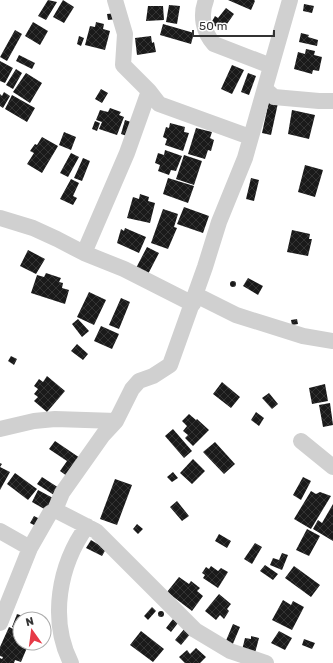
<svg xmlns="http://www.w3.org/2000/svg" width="333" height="663" viewBox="0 0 333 663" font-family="Rubik,sans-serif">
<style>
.building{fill:url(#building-cross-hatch)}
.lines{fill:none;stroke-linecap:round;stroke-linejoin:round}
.minor{stroke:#d0d0d0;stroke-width:16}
</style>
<defs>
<pattern id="building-cross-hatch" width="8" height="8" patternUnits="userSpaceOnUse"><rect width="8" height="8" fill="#1a1a1a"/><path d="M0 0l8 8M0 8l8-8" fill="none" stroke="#333"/></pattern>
</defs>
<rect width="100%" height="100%" fill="#fff"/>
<path class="building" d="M 48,0 L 57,2 L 46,20 L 38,16 Z
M 63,0 L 74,7 L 64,23 L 53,17 Z
M 228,0 L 254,0 L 255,1 L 251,10 Z
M 304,4 L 314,6 L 312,13 L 303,11 Z
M 169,5 L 180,6 L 177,24 L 166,22 Z
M 148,6 L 163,6 L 164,20 L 146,21 Z
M 226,8 L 234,14 L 222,31 L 211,23 L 215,16 L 218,18 Z
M 116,13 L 117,19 L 108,20 L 107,14 Z
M 33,22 L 48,31 L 40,45 L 25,36 Z
M 96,22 L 104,24 L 103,29 L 110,31 L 105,50 L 85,45 L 90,26 L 95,27 Z
M 163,24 L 194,33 L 191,44 L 160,35 Z
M 15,30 L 22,34 L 7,61 L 0,57 Z
M 301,33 L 309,35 L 308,37 L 318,40 L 317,46 L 299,42 Z
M 79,36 L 84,38 L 81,46 L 77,44 Z
M 151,36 L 152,43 L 154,42 L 156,52 L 137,55 L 135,38 Z
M 306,49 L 315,51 L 314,55 L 322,57 L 319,71 L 313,70 L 312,74 L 294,69 L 298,52 L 305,54 Z
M 19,55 L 35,63 L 32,69 L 16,61 Z
M 0,61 L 13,68 L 5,83 L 0,81 Z
M 232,65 L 244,70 L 232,94 L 221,89 Z
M 16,69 L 22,73 L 13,89 L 6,85 Z
M 26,73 L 42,83 L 30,103 L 13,92 Z
M 248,73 L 256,76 L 249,95 L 241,92 Z
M 101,89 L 108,93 L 102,103 L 95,99 Z
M 4,92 L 10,96 L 3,108 L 0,106 L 0,94 L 2,96 Z
M 12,95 L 35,108 L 27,122 L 5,109 Z
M 269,101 L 278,103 L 271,135 L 262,133 Z
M 110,108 L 121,112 L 119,115 L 124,117 L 117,135 L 99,129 L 102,122 L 96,120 L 100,110 L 108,112 Z
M 292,110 L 315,115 L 309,139 L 288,134 Z
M 125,120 L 134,123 L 130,137 L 121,134 Z
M 95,121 L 100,123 L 97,131 L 92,129 Z
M 170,123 L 185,127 L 184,132 L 189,133 L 183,151 L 165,145 L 167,139 L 163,137 L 166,127 L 169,128 Z
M 196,128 L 212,132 L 210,138 L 214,140 L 211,151 L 208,150 L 205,159 L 188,154 Z
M 64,132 L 76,137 L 71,150 L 59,145 Z
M 42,137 L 58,146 L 42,173 L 27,164 L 34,153 L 30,151 L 35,144 L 37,145 Z
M 165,150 L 182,156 L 176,171 L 171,170 L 169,175 L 158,171 L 160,165 L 155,163 L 158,153 L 164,155 Z
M 71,153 L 79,157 L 68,177 L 60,173 Z
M 184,155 L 202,161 L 194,185 L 176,179 Z
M 83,158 L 90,161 L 82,181 L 74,178 Z
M 305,165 L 323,170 L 315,197 L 298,192 Z
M 168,178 L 194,186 L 188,203 L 163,194 Z
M 251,178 L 259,180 L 254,201 L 246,199 Z
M 71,179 L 79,183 L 73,196 L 77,198 L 73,205 L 60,199 Z
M 140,194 L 149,197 L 148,201 L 155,203 L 150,223 L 127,218 L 133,197 L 139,199 Z
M 184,207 L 209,216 L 203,233 L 177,224 Z
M 163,209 L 178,214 L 174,227 L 177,228 L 168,249 L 151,243 Z
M 125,228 L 146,237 L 139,253 L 117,243 L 121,229 L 124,231 Z
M 292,230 L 310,234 L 309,239 L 312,239 L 308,256 L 287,252 Z
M 147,247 L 159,253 L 147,276 L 135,270 Z
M 28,250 L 45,259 L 36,274 L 20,266 Z
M 46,273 L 61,278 L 59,282 L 63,283 L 62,288 L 69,290 L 65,304 L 31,293 L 37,275 L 44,277 Z
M 248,278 L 263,286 L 258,295 L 243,286 Z
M230 284a3 3 0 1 1 6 0a3 3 0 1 1-6 0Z
M 89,292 L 106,300 L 94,325 L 77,317 Z
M 121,298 L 130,302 L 119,329 L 109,325 Z
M 78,319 L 89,331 L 82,337 L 72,324 Z
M 297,319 L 298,324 L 292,325 L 291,320 Z
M 101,326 L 119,334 L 112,349 L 94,341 Z
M 77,344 L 88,354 L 83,360 L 71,351 Z
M 11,356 L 17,359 L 14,365 L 8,361 Z
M 47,376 L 65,391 L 47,412 L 34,401 L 38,397 L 34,394 L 38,389 L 34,386 L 39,379 L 43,382 Z
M 222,382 L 240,397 L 231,408 L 213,394 Z
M 325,384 L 328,401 L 312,404 L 309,388 Z
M 269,393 L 278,404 L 272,409 L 262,398 Z
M 330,403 L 333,425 L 323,427 L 319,405 Z
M 256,412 L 264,418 L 259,426 L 251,420 Z
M 189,414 L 196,420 L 197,419 L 209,430 L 193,446 L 185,438 L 188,435 L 183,431 L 187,426 L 182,421 Z
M 173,429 L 192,451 L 184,458 L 165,436 Z
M 55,441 L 80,458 L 67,476 L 60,471 L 67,461 L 49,449 Z
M 215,442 L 235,464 L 224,474 L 203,452 Z
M 193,459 L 205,471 L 192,484 L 180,473 Z
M 0,463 L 2,464 L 0,467 L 10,472 L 0,490 Z
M 173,472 L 178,478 L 172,482 L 167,477 Z
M 15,473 L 37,489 L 28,500 L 7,484 Z
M 42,477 L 59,488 L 54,495 L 37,484 Z
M 303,477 L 311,481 L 301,500 L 293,495 Z
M 115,479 L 132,485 L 117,525 L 100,519 Z
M 38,490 L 53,498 L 46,510 L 32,502 Z
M 311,491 L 316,494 L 320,492 L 331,496 L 311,529 L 294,519 Z
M 177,501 L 189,516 L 182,521 L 170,507 Z
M 333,504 L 333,541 L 313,529 L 318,520 L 322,523 Z
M 34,516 L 42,520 L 38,527 L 30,523 Z
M 137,524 L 143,529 L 138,534 L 133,529 Z
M 307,529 L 320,536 L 309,556 L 296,550 Z
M 219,534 L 231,541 L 227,548 L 215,541 Z
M 91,540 L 106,549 L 102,556 L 86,548 Z
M 255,543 L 262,547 L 252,564 L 244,559 Z
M 282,553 L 288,555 L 282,570 L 270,565 L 273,558 L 279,560 Z
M 265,565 L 278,574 L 273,580 L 260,571 Z
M 211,566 L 218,571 L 221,568 L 228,572 L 218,588 L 203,578 L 205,575 L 202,573 L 206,567 L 209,569 Z
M 294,566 L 320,585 L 311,597 L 285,578 Z
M 179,577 L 189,584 L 191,581 L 200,588 L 197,591 L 203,596 L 192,611 L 167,592 Z
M 219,594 L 231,604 L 227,609 L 229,611 L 224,619 L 220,615 L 216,620 L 205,611 Z
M 283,600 L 291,605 L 293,601 L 304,607 L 292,630 L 272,620 Z
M 152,607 L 156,611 L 148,620 L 144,616 Z
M158 614a3 3 0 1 1 6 0a3 3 0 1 1-6 0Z
M 17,614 L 26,617 L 27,615 L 31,616 L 31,619 L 20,619 L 20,630 L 12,627 Z
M 173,619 L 178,623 L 171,632 L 166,628 Z
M 233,624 L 240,627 L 232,646 L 225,643 Z
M 9,627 L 20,632 L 20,643 L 29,643 L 21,662 L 15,660 L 14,663 L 0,663 L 0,658 L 2,659 L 3,657 L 0,656 L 0,647 Z
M 185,628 L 191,633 L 181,645 L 175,640 Z
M 141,631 L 164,649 L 153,662 L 130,645 Z
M 279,631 L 292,638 L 285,650 L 271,643 Z
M 251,636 L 259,638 L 255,653 L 242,650 L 245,638 L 251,639 Z
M 304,639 L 315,643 L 312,649 L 302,645 Z
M 196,648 L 206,657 L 200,663 L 185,663 L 179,657 L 187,650 L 190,654 Z"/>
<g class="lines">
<path class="minor" d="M 115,0 L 125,34 L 123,65 L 149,91 L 159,104 L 250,137
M 206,0 C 200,15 203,32 214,44 L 271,66
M 265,89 L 274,97 L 319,101 L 333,101
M 0,218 L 33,228 L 57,239 L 84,253 L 124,269 L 193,304
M 84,253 L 127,153 L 149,91
M 196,295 L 236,315 L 303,336 L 333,341
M 0,429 L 34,421 L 55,419 L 116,421
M 301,441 L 333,467
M 55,510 L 96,531 L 195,630 L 230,651 L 266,663
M 0,531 L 30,548
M 0,623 L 30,548 L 50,513 L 55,510 L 62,493 L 103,435 L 116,421 L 132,389 L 139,381 L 153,376 L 170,365 L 205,267 L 219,222 L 245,158 L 290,0
M 71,663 C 49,619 59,565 87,526"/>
</g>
<g transform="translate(32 631) rotate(346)"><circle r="19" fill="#ffffff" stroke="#adadad"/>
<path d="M0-3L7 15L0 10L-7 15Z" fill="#e63946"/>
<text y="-6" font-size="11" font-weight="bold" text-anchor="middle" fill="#333333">N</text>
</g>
<path d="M193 30v6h81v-6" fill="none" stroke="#333333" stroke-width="2"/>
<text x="199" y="30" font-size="12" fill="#333333" stroke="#ffffff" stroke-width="3" paint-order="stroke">50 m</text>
</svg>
